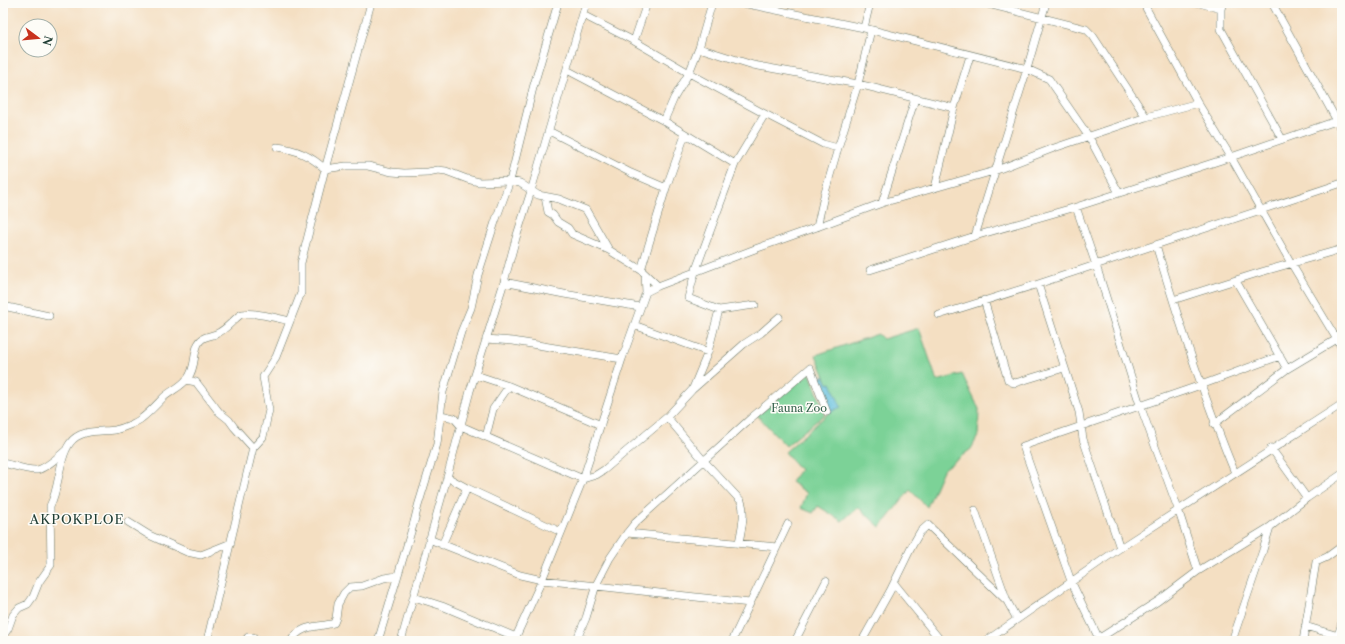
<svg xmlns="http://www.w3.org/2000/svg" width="1345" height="644" viewBox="0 0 1345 644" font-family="'Libre Caslon Text',serif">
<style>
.green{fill:#7bd297;stroke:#4d8866}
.water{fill:#5fbedd;stroke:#3f7e88}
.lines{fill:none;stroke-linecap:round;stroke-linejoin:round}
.minor-casing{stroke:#6a7666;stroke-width:8}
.minor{stroke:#fff;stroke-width:7}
.labels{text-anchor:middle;stroke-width:3;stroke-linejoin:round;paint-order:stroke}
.park-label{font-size:11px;fill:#36624d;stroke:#fdfcf7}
.quarter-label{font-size:13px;letter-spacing:1px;fill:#1f3d34;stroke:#fdfcf7}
</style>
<rect width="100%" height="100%" fill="#fdfcf7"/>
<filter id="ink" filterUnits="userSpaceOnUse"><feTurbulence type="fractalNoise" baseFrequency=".025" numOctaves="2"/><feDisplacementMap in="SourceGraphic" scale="8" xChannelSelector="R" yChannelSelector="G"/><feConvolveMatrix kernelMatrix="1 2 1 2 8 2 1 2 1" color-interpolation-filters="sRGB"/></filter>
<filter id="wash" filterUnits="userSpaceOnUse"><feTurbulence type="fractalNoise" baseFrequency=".012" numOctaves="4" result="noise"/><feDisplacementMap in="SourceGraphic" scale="16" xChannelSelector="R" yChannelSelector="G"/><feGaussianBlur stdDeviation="0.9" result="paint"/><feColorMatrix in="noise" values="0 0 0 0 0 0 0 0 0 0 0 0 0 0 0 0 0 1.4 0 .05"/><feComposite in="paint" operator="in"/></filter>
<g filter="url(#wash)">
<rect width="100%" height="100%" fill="#f4dfc2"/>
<path class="green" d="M 919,328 L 937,381 L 962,374 L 979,409 L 978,436 L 971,449 L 943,470 L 927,507 L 910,490 C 899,502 891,515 880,527 L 858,507 L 842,521 L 818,506 L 813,513 L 801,508 L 807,493 L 791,482 L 800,470 L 785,452 L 830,412 L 831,383 L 828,384 L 816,355 L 878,334 L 883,339 Z
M 810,373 L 825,414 L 786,446 L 757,415 Z"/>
<path class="water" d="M 824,376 L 828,384 L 831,383 L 841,407 L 830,412 L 817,378 Z"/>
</g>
<g filter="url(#ink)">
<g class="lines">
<g class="minor-casing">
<path id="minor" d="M 742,3 L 864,28 L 1027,69 L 1049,79 L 1089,137 L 1119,193
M 984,3 L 1086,29 L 1093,36 L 1146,117
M 1144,3 L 1146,8 L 1198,103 L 1231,157 L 1291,263 L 1342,348
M 1199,3 L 1221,9
M 1223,3 L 1221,9 L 1221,29 L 1282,139
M 1272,3 L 1337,121 L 1342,133
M 1342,3 L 1342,4
M 583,15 L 634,41 L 689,73 L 765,114 L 823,144 L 838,148
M 864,28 L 870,3
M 634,41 L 647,3
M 699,48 L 753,65 L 858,84 L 954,108
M 567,70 L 664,121 L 735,164
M 664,121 L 674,98 L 689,73 L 699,48 L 712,3
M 549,131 L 631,173 L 666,188
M 277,147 C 295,149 311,156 325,169 L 346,166 L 368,166 L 392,172 L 404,173 L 428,172 L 438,170 L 446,171 L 467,179 L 479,182 L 510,181 L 520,183 L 538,195 L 559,199 L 586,210 L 609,250
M 935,188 L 954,108 L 970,56
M 545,197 L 548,212 L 553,215 L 558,222 L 568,228 L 572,234 L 609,250 L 641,270 L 658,286
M 882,203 L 915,99
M 1076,207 L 1096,265 L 1140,405 L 1178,509 L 1198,571
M 817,227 L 824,196 L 838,148 L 858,84 L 871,30
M 975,236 L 1027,69 L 1046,3
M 1156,245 C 1179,322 1204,398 1235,473
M 641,270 L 666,188 L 685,135
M 870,270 L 975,236 L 1076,207 L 1231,157 L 1342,119
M 1236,281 L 1287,369
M 504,282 L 564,294 L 640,307
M 1038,284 L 1079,412 L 1083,439 L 1120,548
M 646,292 L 658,286 L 755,249 L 817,227 L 882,203 L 994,171 L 1054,148 L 1146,117 L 1198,103
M 984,300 L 1008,380 L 1011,382 L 1015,383 L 1064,368
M 1173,300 L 1261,272 L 1342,249
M 755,305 L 719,310 L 688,298 L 695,272 L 735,164 L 765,114
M 3,306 L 49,316
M 939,315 L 1038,284 L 1342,183
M 634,325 L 708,352
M 486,339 L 513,341 L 622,359
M 476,375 L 509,386 L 601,425
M 186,380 L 196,382 L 219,412 L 229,420 L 234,427 L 253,448
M 693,388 L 708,352 L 719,310
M 441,415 L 454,418 L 461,426 L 583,479 L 596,475 L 604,470 L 667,417 L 692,390 L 744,344 L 761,333 L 779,317
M 667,417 L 704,461 L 741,501 C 746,514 741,530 739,543
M 1214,424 L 1287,369 L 1337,339
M 486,437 L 493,409 L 509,386
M 1271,448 L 1307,498
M 3,463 C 12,465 28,471 37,470 C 47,468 59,456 66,450
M 447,477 L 467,488 L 561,532
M 975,510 L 1007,601 L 1017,619
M 128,522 L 149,535 L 187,552 L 201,555 L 231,543
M 627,533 L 777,547
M 429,539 L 520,575 L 542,580 L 750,603
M 442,545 L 467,488
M 894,583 L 941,641
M 414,597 L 442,606 L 516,637
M 1305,626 L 1342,637
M 3,636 L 8,629 L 13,615 L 19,608 L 28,604 L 33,597 L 39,582 L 51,565 L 50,506 C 60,487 58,460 70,443 C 80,429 100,432 115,430 C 123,428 136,423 142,418 C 150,412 157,404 164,397 C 172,390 181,387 188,378 C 196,367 193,355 198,344 C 202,336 209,337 216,334 C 226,330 232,321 240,315 C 247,310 281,319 290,321
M 1338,636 L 1342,622
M 578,637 L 588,641
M 207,641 L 253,448 L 263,437 L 269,410 L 263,377 L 276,357 L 301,293 L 301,263 L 325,169 L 371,3
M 245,641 L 248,637 L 253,637 L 260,641
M 291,641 C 301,624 317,628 334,623 L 336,618 L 338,604 L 344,593 L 350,587 L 362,586 L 384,578 L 397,576
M 378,641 L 414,522 L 418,506 L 437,444 L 443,392 L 461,332 L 471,308 L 478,275 L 495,222 L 510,181 L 533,88 L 558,3
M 401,641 L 445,485 L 470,391 L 504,282 L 516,238 L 531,191 L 586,3
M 514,641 L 542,580 L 583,479 L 622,359 L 646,292 L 645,274
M 576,641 L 586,618 L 596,585 L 610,558 L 627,533 L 635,523 L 751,418 L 810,368 L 827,412
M 732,641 L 788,524
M 795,641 L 826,581
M 862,641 L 890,591 L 912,546 L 920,532 L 928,525 L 1007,601
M 986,641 L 1120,548 L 1342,404
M 1095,641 L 1158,601 L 1198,571 L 1270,527 L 1307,498 L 1342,474
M 1100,641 L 1071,581 L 1023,446 L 1201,385 L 1280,356
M 1232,641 L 1263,550 L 1270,527
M 1303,641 L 1316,562 L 1327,557 L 1342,546"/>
</g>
<use href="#minor" class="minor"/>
</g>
</g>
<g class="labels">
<g class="park-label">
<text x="799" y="412">Fauna Zoo</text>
</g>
<g class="quarter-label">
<text x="77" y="524">AKPOKPLOE</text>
</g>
</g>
<rect width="1345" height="644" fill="none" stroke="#fdfcf7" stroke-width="16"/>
<g transform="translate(38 38) rotate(106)"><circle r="19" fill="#fdfcf7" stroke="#a4b0a9"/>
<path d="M0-3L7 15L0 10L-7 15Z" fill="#c8321e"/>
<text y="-6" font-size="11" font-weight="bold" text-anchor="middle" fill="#1f3d34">N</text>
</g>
</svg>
